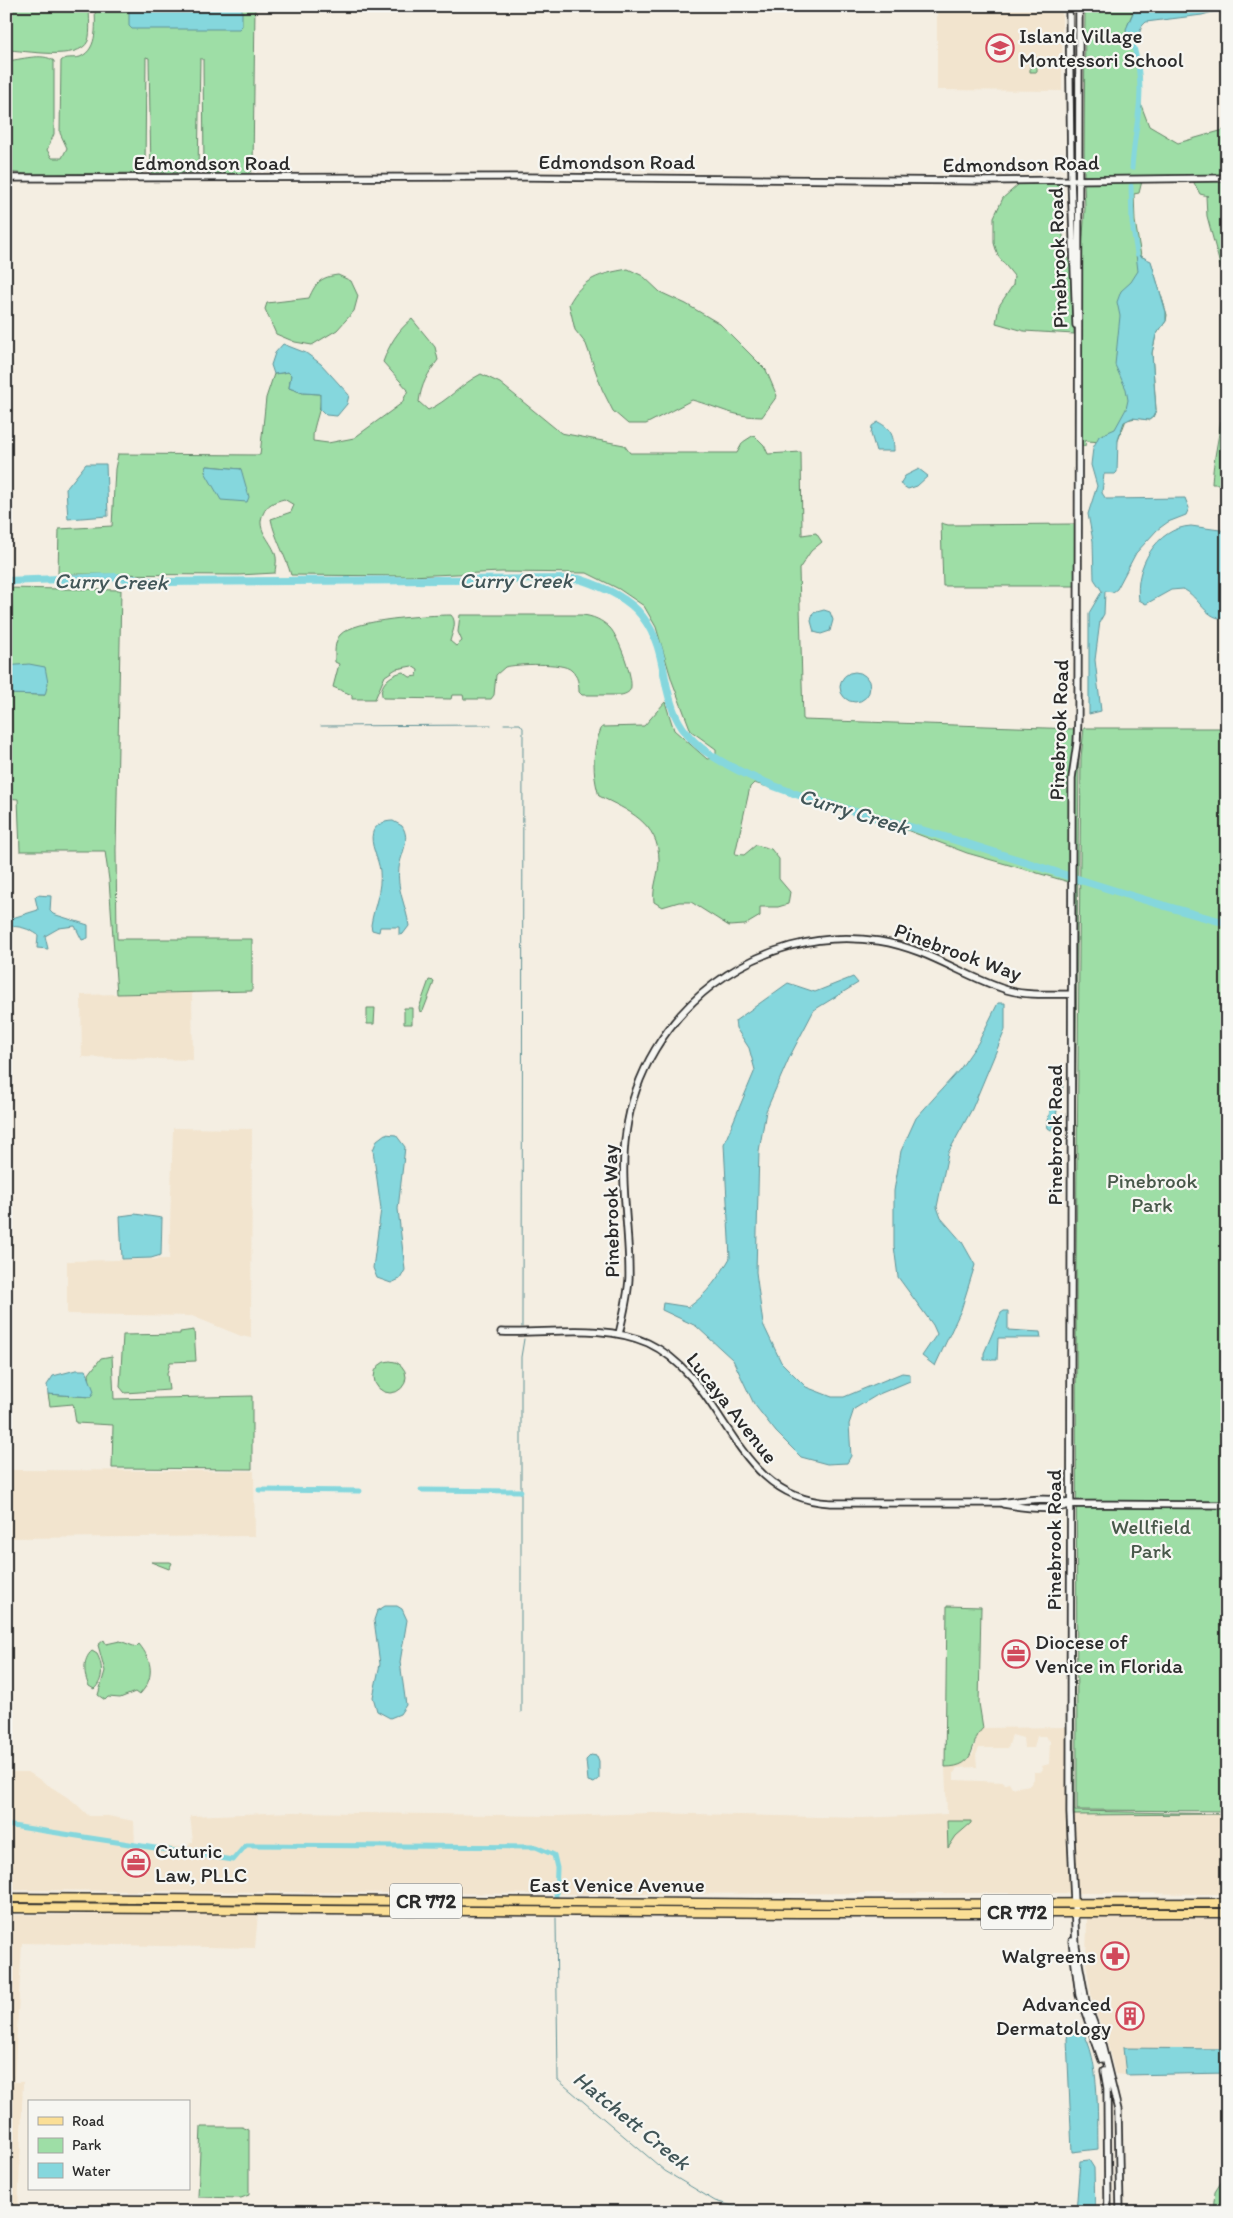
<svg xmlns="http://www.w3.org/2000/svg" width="1233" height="2218" viewBox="0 0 1233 2218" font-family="Itim,sans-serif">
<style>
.built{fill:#f2e4ce;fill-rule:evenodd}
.green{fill:#9edea6;stroke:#648468;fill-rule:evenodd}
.water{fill:#85d7dd;stroke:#619296}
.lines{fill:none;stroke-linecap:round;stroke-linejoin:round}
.stream{stroke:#619296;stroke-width:1}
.canal{stroke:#85d7dd;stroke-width:5}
.river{stroke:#85d7dd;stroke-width:8}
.tertiary-casing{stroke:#2b2b2b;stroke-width:9}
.primary-casing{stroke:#2b2b2b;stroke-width:11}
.tertiary{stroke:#f6f6f2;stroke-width:5.5}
.primary{stroke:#fbdf96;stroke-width:8}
.labels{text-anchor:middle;stroke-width:4.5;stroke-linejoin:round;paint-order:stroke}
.shield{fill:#f6f6f2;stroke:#686867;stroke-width:1}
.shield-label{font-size:20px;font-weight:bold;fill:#2b2b2b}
.poi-label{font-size:21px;fill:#2b2b2b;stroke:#f6f6f2;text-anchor:start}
.street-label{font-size:21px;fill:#2b2b2b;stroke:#f6f6f2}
.park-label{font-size:21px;fill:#48584a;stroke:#f6f6f2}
.water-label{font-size:22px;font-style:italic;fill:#425658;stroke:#f6f6f2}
</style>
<rect width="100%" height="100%" fill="#f4eee2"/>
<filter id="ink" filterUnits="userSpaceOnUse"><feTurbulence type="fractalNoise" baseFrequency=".02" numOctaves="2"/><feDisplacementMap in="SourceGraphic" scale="10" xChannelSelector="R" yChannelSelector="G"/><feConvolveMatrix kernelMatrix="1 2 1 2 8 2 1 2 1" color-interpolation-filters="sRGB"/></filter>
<g filter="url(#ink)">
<path class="built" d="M 937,6 L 1062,6 L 1062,91 L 937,90 Z
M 192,992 L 193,1060 L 82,1057 L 81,995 Z
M 173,1128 L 252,1129 L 251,1338 L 241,1336 L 192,1316 L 67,1314 L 67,1261 L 169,1259 Z
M 6,1470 L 254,1471 L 255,1536 L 6,1538 Z
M 1067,1727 L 1067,1814 L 1071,1893 L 558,1894 L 6,1890 L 6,1772 L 28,1772 L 73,1801 L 89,1816 L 108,1816 L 134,1821 L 135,1846 L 188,1847 L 190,1842 L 193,1842 L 190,1816 L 293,1812 L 558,1816 L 652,1813 L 863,1818 L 947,1814 L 945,1767 L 952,1767 L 973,1754 L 978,1733 L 983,1728 ZM 1012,1735 L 1023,1738 L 1024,1748 L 1034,1748 L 1037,1736 L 1045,1736 L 1050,1741 L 1049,1764 L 1042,1766 L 1043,1769 L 1040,1772 L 1034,1772 L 1034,1779 L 1030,1785 L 1012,1788 L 1009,1783 L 1005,1784 L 1004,1782 L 954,1780 L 954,1773 L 957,1768 L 977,1767 L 976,1755 L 979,1748 L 1008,1748 ZM 947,1821 L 971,1823 L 956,1836 L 948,1847 Z
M 1072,1813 L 1074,1815 L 1227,1814 L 1227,1894 L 1076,1893 Z
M 258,1913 L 255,1948 L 22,1943 L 14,2082 L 23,2082 L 18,2212 L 6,2212 L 6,1915 Z
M 1087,1917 L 1227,1919 L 1227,2049 L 1124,2048 L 1126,2075 L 1115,2074 L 1105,2034 L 1093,2006 L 1086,1962 Z"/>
<path class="green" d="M 6,6 L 89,6 C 89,17 91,32 88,41 C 79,62 24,50 6,50 Z
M 95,6 L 255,6 L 253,168 L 250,174 L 207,173 L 204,169 L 203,59 L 200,59 L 198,172 L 151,173 L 149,58 L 146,57 L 145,168 L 142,173 L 28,174 L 6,172 L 6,61 C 20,60 43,52 54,61 L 54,134 L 47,150 L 52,158 L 62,158 L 67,148 L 60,133 L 61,61 C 66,56 73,59 80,57 C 99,49 95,23 95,6 Z
M 1085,6 L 1136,6 C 1131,17 1118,40 1134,47 L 1141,76 L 1141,105 L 1149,126 L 1178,143 L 1227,129 L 1227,176 L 1084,176 Z
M 1030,58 L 1037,58 L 1037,72 L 1030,72 Z
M 1142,181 L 1139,193 L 1134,194 L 1135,221 L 1141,256 L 1151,262 L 1167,315 L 1166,321 L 1156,335 L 1152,353 L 1156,410 L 1153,417 L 1149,420 L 1136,418 L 1126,420 L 1117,443 L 1087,441 L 1086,439 L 1085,446 L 1081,446 L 1082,249 L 1085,208 L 1084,182 Z
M 1193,181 L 1227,181 L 1227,291 L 1207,216 L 1206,196 L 1208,196 L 1200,194 Z
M 1019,184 L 1062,184 L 1063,237 L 1071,270 L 1074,334 L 1024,331 L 996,323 L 999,306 L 1013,285 L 1014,276 L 998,256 L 994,243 L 994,217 L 1003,198 Z
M 628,269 L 643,276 L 660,292 L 686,304 L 720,324 L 766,370 L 777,396 L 762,417 C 732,417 719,407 692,400 L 646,424 L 628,424 L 613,411 L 602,389 L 586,344 L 575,330 L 569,304 C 583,278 599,274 628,269 Z
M 338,275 L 351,281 L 358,296 L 354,311 L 337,330 L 312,345 L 295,342 L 276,334 L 265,309 L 267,303 L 309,298 C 316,282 321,277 338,275 Z
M 412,319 L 435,347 L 438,360 C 428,373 421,385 419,402 L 428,410 C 448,401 461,384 481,374 L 500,383 L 561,433 L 624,445 L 630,453 L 737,453 L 743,442 L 754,435 L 764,445 L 768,454 L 801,452 L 802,535 L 816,533 L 822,542 L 811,551 L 799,569 L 803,720 L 1076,729 L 1070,773 L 1069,882 L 967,853 L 875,818 L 754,783 L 750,787 L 735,854 L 744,855 L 756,845 L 771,849 L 779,859 L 779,879 L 790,892 L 788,904 L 778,907 L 760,907 L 760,916 L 745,925 L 729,926 L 691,902 L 679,902 L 662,907 L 654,902 C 652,887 659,875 659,860 C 659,823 628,810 599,796 C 592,773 592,748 602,727 L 644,726 L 665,702 L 674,730 L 707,759 L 716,758 L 716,749 L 691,731 L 672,681 L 656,627 L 644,606 L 619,589 L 587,573 L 502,572 L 409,576 L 291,575 C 286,557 274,536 271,519 L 291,512 L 294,505 L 284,499 C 274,502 267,504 263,514 C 255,531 273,541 276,557 C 277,562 275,569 275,573 L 239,575 L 58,574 L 59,529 L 112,526 L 115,469 L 118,454 L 260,455 L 266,398 L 274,374 L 288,372 L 291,375 L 289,388 L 303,393 L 320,394 C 323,410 312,424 313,441 L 328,443 L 354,438 L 402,403 L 408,390 L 383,362 C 389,345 398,330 412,319 ZM 207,466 L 241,469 L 205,472 Z
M 1227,343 L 1227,484 L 1212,484 C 1213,459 1220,435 1222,410 C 1225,388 1224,365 1227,343 Z
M 941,523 L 948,525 L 1076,524 L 1076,586 L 943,586 Z
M 6,588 L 121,590 L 116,850 L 117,939 L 252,939 L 252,991 L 117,994 L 109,880 L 105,851 L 20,851 L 18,799 L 6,798 L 6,694 L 45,695 L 10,667 L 6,666 Z
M 451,615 C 458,622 452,633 450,641 L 456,646 L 462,641 L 458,632 L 460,615 L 582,615 C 593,616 602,620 610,628 C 618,636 632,674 631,686 C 631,692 626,694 621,695 L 582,695 L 579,692 C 579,684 578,676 571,670 C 563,662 517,664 505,667 L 496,675 L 494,695 L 491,699 L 464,699 L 463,695 L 452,695 L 451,699 L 383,698 C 377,685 391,674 403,672 L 410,677 L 417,676 L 418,670 L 412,666 L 396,669 L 385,676 L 375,699 L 352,699 L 352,695 L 333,687 L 339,664 L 335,662 C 335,653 334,642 340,635 C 354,619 429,615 451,615 Z
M 1084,728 L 1227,728 L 1227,1811 L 1077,1810 L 1076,1268 L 1081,758 Z
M 1081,729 L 1082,729 L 1079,758 L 1074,1247 L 1076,884 L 1074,883 L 1074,773 Z
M 429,980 L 434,981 L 433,985 L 423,1011 L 420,1012 L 419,1008 Z
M 367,1008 L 375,1008 L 374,1024 L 367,1024 Z
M 404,1008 L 412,1008 L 412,1024 L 404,1024 Z
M 194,1330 L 196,1361 L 170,1362 L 167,1374 L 169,1390 L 125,1393 L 120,1387 L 123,1335 L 180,1334 L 180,1332 Z
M 112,1356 L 114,1399 L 252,1396 L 252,1469 L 112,1468 L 113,1425 L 76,1423 L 73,1404 L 50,1406 L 48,1394 L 91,1397 L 89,1374 L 101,1358 Z
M374 1377a16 16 0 1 1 32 0a16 16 0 1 1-32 0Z
M 1074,1523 L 1075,1811 L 1227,1814 L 1074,1815 L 1072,1813 Z
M 151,1562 L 170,1562 L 172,1563 L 169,1569 Z
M 947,1606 L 981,1607 L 979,1703 L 983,1728 C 968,1743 979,1767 945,1767 Z
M 104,1640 L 106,1644 L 120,1641 L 136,1647 L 139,1644 C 153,1661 155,1679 139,1695 L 135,1692 L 120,1698 L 108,1697 L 105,1700 L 98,1695 L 105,1671 L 98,1645 Z
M 92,1651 L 97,1654 C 103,1665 104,1680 94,1689 L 89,1686 C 84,1676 82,1659 92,1651 Z
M 947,1821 L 971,1821 L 971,1823 L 956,1836 L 948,1848 Z
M 201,2127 L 242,2127 L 249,2130 L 249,2195 L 241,2198 L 198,2197 Z
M 1227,2173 L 1227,2212 L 1213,2212 L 1215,2192 Z"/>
<path class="water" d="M 129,6 L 242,6 L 242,26 L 239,29 L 132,29 L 129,26 Z
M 1136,6 L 1227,6 L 1227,8 L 1202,15 L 1146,22 L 1142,26 L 1134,47 L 1128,43 L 1126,29 Z
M 1136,254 L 1151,261 L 1166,312 L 1166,321 L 1156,335 L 1152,353 L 1156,410 L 1153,417 L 1149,420 L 1132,418 L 1124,422 L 1118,440 L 1117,472 L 1115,474 L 1104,474 L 1102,493 L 1106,499 L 1185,498 L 1189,508 L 1186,515 L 1168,522 L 1157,530 L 1136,553 L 1117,589 L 1113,592 L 1105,591 L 1104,614 L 1100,621 L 1095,660 L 1101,711 L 1089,714 L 1089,613 L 1102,591 L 1094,579 L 1093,541 L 1088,514 L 1097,486 L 1091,465 L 1093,448 L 1099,436 L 1115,429 L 1126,409 L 1128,400 L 1126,389 L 1115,365 L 1120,316 L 1117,302 L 1121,291 L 1131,282 L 1138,271 Z
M 283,344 L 306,353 L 321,364 L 349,395 L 347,404 L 337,416 L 326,415 L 320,409 L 320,394 L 303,393 L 289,388 L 291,375 L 288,372 L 274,374 L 271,365 L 275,353 Z
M 878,422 C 892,429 894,437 894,451 L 876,451 L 871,434 L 872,426 Z
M 86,464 L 106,464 L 108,516 L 68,519 L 66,489 Z
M 207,466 L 241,469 L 249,497 L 247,502 L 221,500 L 205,472 Z
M 919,469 L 928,476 L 917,486 L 908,489 L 900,484 L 905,476 Z
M 1191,526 L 1227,531 L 1227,618 C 1206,622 1199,596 1183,589 L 1171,590 L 1146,604 L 1139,600 C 1134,568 1156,528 1191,526 Z
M 824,610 L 830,612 L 833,620 L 830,631 L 821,634 L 814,632 L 811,621 L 813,613 Z
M 29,664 L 45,667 L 48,683 L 45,695 L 6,694 L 6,666 Z
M840 687a15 15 0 1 1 30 0a15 15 0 1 1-30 0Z
M 393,821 L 402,826 C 411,840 401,853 399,868 C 396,889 406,905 409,926 L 403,934 L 399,935 L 399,927 L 380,927 L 379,932 L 372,930 L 371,925 C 374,906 382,890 380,871 C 379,859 369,844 373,832 C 376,824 385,821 393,821 Z
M 37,895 L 51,896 L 50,911 L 53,914 L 88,925 L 88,938 L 82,940 L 75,926 L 59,928 L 45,936 L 48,949 L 37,948 L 38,935 C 30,929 18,925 7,927 L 9,919 L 38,910 L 35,897 Z
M 853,977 L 858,983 L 814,1010 L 790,1056 L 766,1111 L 759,1151 L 756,1272 L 763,1324 L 781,1362 L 806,1387 L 832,1397 L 844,1397 L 902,1373 L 910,1374 L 910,1381 L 879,1394 L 854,1409 L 849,1424 L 851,1456 L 847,1463 L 827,1464 L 801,1457 L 776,1432 L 754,1404 L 733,1360 L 696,1326 L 662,1310 L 663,1303 L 689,1307 C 707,1294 719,1277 730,1258 L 724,1144 L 755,1070 L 749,1048 L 736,1028 L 735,1021 L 788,983 L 815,992 Z
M 998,1003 L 1005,1003 L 1005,1030 L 972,1109 L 948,1153 L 937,1207 L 941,1218 L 962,1242 L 975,1265 L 961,1310 L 935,1366 L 922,1356 L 937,1334 L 933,1325 L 898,1277 L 894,1246 L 894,1191 L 901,1151 L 916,1118 L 960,1069 L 978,1043 Z
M 1063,1085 L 1062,1091 L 1056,1095 L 1058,1101 L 1055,1128 L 1051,1130 L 1048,1128 L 1047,1124 L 1055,1089 Z
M 385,1134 L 396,1135 L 405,1147 L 398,1209 L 405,1270 L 400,1279 L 391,1283 L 377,1278 L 373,1268 L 381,1209 L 373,1150 L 377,1140 Z
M 135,1214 L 162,1218 L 161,1255 L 151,1258 L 122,1259 L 120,1216 Z
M 1004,1311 L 1008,1311 L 1008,1330 L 1040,1332 L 1041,1338 L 998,1338 L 997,1360 L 984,1360 L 984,1353 L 1001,1313 Z
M 76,1370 L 86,1370 L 94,1391 L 91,1397 L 48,1394 L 47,1385 L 53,1376 Z
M 385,1606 L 397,1606 L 402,1609 L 407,1620 L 400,1662 L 406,1705 L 400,1714 L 390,1718 L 377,1711 L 373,1697 L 380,1664 L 374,1620 L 377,1611 Z
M 591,1755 L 597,1756 L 599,1761 L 599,1779 L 594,1783 L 588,1781 L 586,1760 Z
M 1073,2025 L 1077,2025 C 1101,2048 1097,2117 1098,2149 L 1072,2152 L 1067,2039 L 1069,2027 Z
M 1123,2048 L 1227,2049 L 1227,2073 L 1126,2075 Z
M 1089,2160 L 1094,2168 L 1095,2212 L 1076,2212 L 1080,2161 Z"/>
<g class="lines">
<path class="stream" d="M 504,724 L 520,724 L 523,728 L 522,1327
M 321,726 L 491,725
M 521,1712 L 521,1357 L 524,1339
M 556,1918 L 558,2080 L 665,2171 L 715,2201 L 753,2212"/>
<path class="canal" d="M 1132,168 C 1135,121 1147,95 1134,47
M 1131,186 L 1132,223 L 1137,254
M 259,1490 L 360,1491
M 421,1490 L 521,1491
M 6,1825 L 233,1860 L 246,1845 L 536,1847 L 554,1855 L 557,1868 L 556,1897"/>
<path class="river" d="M 6,581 L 115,577 L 159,582 L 579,579 C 601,586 628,597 642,616 C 678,662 649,714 711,755 C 772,795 865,813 935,834 C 1033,863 1128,898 1227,923"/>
<g class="tertiary-casing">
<path id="tertiary" d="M 1069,6 L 1071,179 L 1076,325
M 1079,6 L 1078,717 L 1077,743 L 1072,778 L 1070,1813 L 1076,1947 L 1086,2002 L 1102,2045 L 1118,2110 L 1120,2212
M 6,178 L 524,177 L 986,181 L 1227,178
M 501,1332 C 549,1334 603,1323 648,1343 C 727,1380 731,1498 830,1503 L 999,1503 C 1017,1501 1054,1495 1070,1504 L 1227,1505
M 619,1334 C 623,1316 628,1297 629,1278 C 630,1230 619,1183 626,1133 C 642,1012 758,922 879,941 C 929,949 962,976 1007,990 C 1027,996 1051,994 1071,994
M 1003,1504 C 1020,1507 1056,1512 1070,1504
M 1072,1941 L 1079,1995 L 1102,2060
M 1104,2071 L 1107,2088 L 1108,2212"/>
</g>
<g class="primary-casing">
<path id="primary" d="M 6,1898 L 847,1904 L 1227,1903
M 6,1908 L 801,1913 L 1227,1913"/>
</g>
<use href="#tertiary" class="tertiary"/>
<use href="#primary" class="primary"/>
</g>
</g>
<defs>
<g id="school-ring" transform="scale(1.4375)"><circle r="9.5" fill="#f6f6f2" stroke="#d1495b" stroke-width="1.5"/><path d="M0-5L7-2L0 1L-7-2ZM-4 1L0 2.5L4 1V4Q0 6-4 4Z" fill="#d1495b"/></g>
<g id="office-ring" transform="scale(1.4375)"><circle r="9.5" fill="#f6f6f2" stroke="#d1495b" stroke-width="1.5"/><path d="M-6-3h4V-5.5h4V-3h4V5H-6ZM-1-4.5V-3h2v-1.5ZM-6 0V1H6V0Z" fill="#d1495b"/></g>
<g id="pharmacy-ring" transform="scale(1.4375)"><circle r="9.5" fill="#f6f6f2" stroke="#d1495b" stroke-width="1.5"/><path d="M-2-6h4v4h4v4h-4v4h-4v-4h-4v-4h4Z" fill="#d1495b"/></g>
<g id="building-ring" transform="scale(1.4375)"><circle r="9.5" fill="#f6f6f2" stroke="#d1495b" stroke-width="1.5"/><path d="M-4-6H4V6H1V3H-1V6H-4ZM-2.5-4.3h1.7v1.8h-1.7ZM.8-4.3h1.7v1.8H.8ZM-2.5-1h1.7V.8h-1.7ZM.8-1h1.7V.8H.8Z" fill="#d1495b"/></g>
</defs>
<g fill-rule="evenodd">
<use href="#school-ring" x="1000" y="48"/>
<use href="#office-ring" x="1016" y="1654"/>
<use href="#office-ring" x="136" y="1863"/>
<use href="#pharmacy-ring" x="1115" y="1956"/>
<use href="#building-ring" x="1130" y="2016"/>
</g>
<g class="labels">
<g class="shield">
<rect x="390" y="1883.5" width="72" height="35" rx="4"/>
<rect x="981" y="1894.5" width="72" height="35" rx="4"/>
</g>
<g class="shield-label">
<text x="426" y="1908">CR 772</text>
<text x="1017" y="1919">CR 772</text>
</g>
<g class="poi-label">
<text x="1019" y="43">Island Village<tspan x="1019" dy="24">Montessori School</tspan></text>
<text x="1035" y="1649">Diocese of<tspan x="1035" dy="24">Venice in Florida</tspan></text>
<text x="155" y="1858">Cuturic<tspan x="155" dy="24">Law, PLLC</tspan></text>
<text x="1096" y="1963" text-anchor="end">Walgreens</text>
<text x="1111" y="2011" text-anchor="end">Advanced<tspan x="1111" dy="24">Dermatology</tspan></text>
</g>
<g class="street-label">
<text x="617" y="169">Edmondson Road</text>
<text x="212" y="170">Edmondson Road</text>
<text transform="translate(1021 164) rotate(-1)" y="7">Edmondson Road</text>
<text transform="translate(1058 258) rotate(-92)" y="7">Pinebrook Road</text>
<text transform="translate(1059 730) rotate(-88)" y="7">Pinebrook Road</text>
<text transform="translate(958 952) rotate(20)" y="7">Pinebrook Way</text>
<text transform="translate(1055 1135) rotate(-90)" y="7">Pinebrook Road</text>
<text transform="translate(611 1211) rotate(-91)" y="7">Pinebrook Way</text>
<text transform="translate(732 1408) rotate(52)" y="7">Lucaya Avenue</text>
<text transform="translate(1054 1540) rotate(-90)" y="7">Pinebrook Road</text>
<text x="617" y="1892">East Venice Avenue</text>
</g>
<g class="park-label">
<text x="1152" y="1188">Pinebrook<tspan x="1152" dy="24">Park</tspan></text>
<text x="1151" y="1534">Wellfield<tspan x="1151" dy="24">Park</tspan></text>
</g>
<g class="water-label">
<text x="516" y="588">Curry Creek</text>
<text transform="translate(111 581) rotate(1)" y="8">Curry Creek</text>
<text transform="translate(854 811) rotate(17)" y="8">Curry Creek</text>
<text transform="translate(632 2120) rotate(39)" y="8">Hatchett Creek</text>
</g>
</g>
<rect width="1233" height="2218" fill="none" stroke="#f6f6f2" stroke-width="25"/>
<rect x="12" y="12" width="1208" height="2193" fill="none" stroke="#2b2b2b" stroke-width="2" filter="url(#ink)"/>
<rect x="28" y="2100" width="162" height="90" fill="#f6f6f2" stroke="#a5a5a2"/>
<rect x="38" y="2117" width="25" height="8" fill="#fbdf96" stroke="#a5a5a2"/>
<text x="72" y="2126" font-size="15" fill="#2b2b2b">Road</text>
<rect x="38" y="2138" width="25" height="15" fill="#9edea6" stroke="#a5a5a2"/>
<text x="72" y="2150" font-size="15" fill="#2b2b2b">Park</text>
<rect x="38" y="2163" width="25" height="15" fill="#85d7dd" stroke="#a5a5a2"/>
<text x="72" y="2176" font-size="15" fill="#2b2b2b">Water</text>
</svg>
